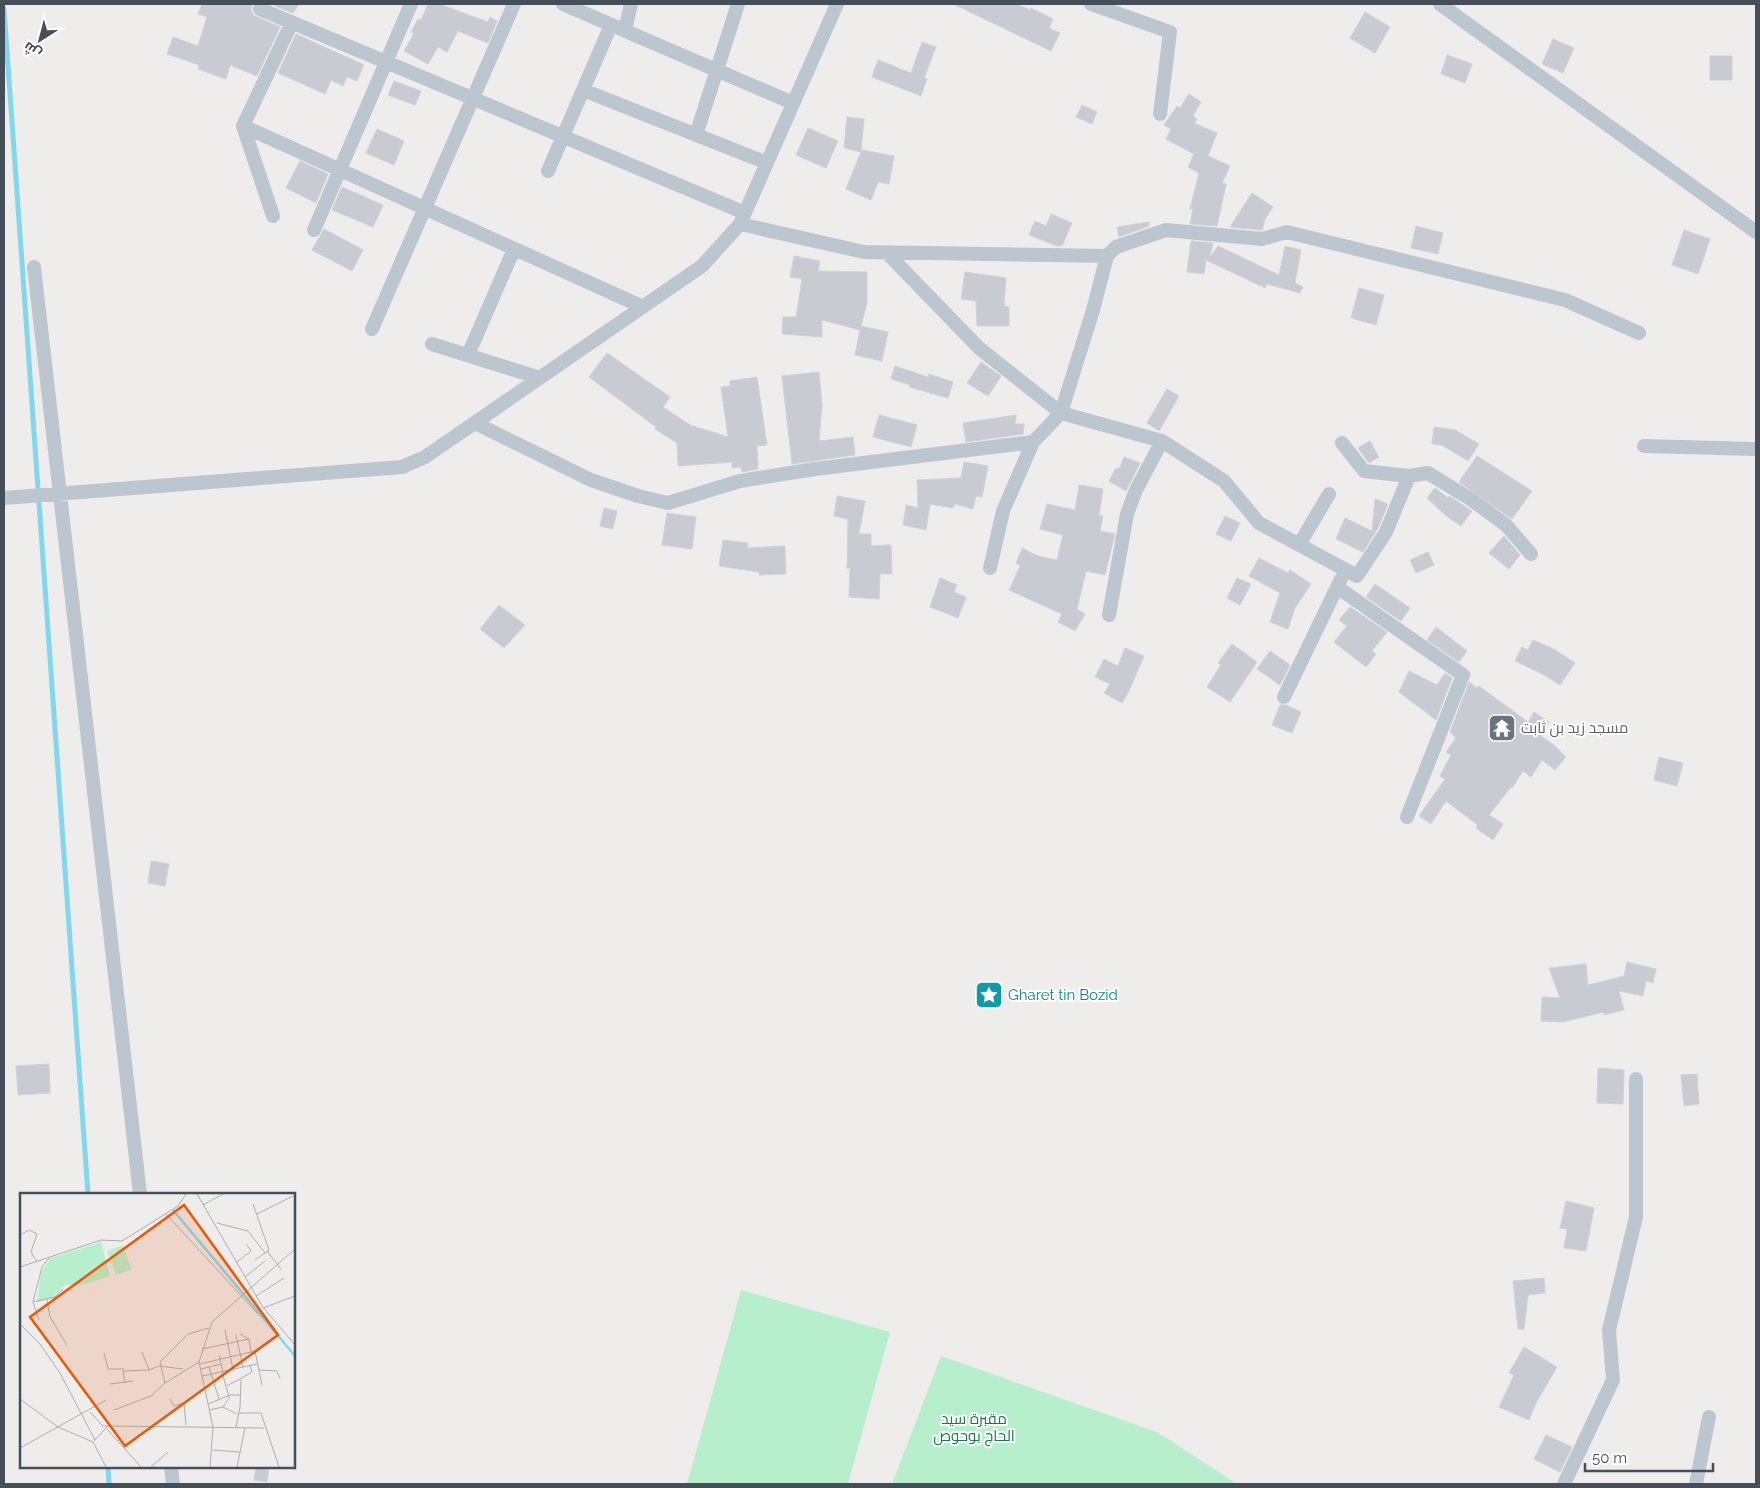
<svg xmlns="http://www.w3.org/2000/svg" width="1760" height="1488" viewBox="0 0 1760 1488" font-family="Raleway,Cairo,sans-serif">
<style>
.green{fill:#b7efcd}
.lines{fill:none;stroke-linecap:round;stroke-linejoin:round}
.stream{stroke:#82d7ee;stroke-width:5}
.building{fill:#c8cbd1;stroke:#cfd2d8}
.minor{stroke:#bcc6cf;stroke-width:14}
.labels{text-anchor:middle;stroke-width:4;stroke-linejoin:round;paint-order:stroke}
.worship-label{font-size:15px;fill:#5b616d;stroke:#fff;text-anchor:start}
.culture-label{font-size:15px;fill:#0d838f;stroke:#fff;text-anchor:start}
.park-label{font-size:15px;fill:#137c48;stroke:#fff}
.inset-river{fill:none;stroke:#82d7ee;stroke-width:2.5}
.inset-road{fill:none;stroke:#abadb2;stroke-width:1}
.view{fill:#e8590c;fill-opacity:0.15;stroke:#e8590c;stroke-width:2.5}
.inset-edge{fill:none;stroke:#444f5a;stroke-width:2.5}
</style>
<rect width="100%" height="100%" fill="#efecec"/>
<path class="green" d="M 741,1290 L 890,1332 L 848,1484 L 687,1484 Z
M 941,1356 L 1157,1432 L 1237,1484 L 892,1484 Z"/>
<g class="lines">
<path class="stream" d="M 4,9 L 88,1194
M 108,1467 L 109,1484"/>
</g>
<path class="building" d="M 202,4 L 250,4 L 252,5 L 251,10 L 253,15 L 280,27 L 257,76 L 230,65 L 226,79 L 198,69 L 199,65 L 167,54 L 173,37 L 198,46 L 207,17 L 198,14 Z
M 277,4 L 299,4 L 293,13 L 275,6 Z
M 428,4 L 439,4 L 488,22 L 490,17 L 497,21 L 488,43 L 458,31 L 447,52 L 438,47 L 428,64 L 404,51 L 414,34 L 411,32 L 418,19 L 421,20 Z
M 953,4 L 1016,4 L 1030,10 L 1031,8 L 1053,19 L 1049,28 L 1060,33 L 1051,51 Z
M 1365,12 L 1390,27 L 1375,53 L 1350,38 Z
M 296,34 L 364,65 L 357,81 L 347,77 L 343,86 L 331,80 L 325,94 L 278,73 Z
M 1553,39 L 1574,48 L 1563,73 L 1542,64 Z
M 922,42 L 936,47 L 924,78 L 927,79 L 921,96 L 872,77 L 878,60 L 911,73 Z
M 1447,55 L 1472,64 L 1465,83 L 1441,74 Z
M 1710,56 L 1732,56 L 1732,80 L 1710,80 Z
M 394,81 L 421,91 L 415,105 L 388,95 Z
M 1189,94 L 1201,102 L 1193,116 L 1197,119 L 1194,123 L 1217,133 L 1208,156 L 1230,166 L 1222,183 L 1226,184 L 1217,226 L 1190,224 L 1193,209 L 1190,209 L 1199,173 L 1188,167 L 1194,154 L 1166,139 L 1171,129 L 1164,125 L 1177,106 L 1180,108 Z
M 1082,105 L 1097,112 L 1092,124 L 1076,117 Z
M 847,117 L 864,119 L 861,151 L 862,150 L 894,156 L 889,184 L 878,182 L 871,200 L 846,189 L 861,152 L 844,148 Z
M 808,128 L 838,141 L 826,168 L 796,155 Z
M 377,129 L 404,141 L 394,165 L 366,153 Z
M 300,161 L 328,174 L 316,203 L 286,188 Z
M 342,187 L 383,205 L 373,227 L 332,210 Z
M 1252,193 L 1273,207 L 1265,219 L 1262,230 L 1230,227 Z
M 1051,214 L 1072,223 L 1062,246 L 1057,246 L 1029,235 L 1035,221 L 1046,226 Z
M 1149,222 L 1149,226 L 1119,237 L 1117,227 Z
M 1416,226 L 1443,233 L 1438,254 L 1411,248 Z
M 324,229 L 363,250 L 352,271 L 312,250 Z
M 1684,230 L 1710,239 L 1698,274 L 1672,265 Z
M 1191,241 L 1213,243 L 1210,258 L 1218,246 L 1279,275 L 1285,246 L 1301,250 L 1295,283 L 1303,287 L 1300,293 L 1267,284 L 1265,288 L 1206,260 L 1204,274 L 1187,272 Z
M 794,256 L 820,261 L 818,271 L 867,272 L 867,303 L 861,326 L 888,332 L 882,361 L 855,355 L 860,330 L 822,320 L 822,337 L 782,334 L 783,317 L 796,317 L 802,279 L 790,277 Z
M 965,272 L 1006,278 L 1004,303 L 1005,306 L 1009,307 L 1009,326 L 977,326 L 976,301 L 961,299 Z
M 1359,288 L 1384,295 L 1376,325 L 1351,318 Z
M 607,353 L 670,397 L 663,407 L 690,425 L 728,437 L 721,387 L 730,386 L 730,381 L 757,377 L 767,445 L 757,446 L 758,469 L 742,472 L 741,467 L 732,468 L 732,462 L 678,466 L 677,443 L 655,429 L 656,427 L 589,377 Z
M 981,362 L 1001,376 L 988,396 L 967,383 Z
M 895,366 L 928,377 L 929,374 L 953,382 L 948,398 L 909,387 L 910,385 L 891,379 Z
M 819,372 L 822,405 L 819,441 L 853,437 L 855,455 L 792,464 L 782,376 Z
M 1167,389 L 1179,396 L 1159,431 L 1147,423 Z
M 879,415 L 917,425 L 911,447 L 873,437 Z
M 1016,415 L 1015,424 L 1024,424 L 1023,434 L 966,442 L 963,423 Z
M 1434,427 L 1455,430 L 1479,444 L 1468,461 L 1442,445 L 1432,444 Z
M 1370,441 L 1379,457 L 1369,463 L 1358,448 Z
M 1477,456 L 1532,491 L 1512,519 L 1459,482 Z
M 1124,457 L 1140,463 L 1126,491 L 1109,481 L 1116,468 L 1119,469 Z
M 964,462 L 988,466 L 982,497 L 976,496 L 973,509 L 955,504 L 953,508 L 930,504 L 926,530 L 903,525 L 906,505 L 918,508 L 917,480 L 961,478 Z
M 1079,485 L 1103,489 L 1099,515 L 1103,516 L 1100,531 L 1115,534 L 1105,575 L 1086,571 L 1077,609 L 1085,614 L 1075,631 L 1058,622 L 1062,614 L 1009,590 L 1020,566 L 1016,563 L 1022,548 L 1038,556 L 1057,560 L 1063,535 L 1040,529 L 1047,504 L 1075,510 Z
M 1435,488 L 1448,498 L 1449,496 L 1472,511 L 1461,526 L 1445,515 L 1427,498 Z
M 837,496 L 865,501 L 859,534 L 871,534 L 871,546 L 891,545 L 892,574 L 880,574 L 879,599 L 849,597 L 850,568 L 847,568 L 848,519 L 834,516 Z
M 1375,499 L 1388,504 L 1378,528 L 1363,552 L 1336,539 L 1345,518 L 1372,531 Z
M 604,508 L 617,511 L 613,529 L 600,526 Z
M 667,513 L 696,517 L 692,549 L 662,545 Z
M 1225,516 L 1240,523 L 1231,541 L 1216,534 Z
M 1504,536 L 1520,555 L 1509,569 L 1489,553 Z
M 723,540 L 748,543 L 747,548 L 785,546 L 786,574 L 759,575 L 759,572 L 719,566 Z
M 1428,552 L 1434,565 L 1416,573 L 1410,560 Z
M 1259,558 L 1288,573 L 1290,570 L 1311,584 L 1295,608 L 1288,629 L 1270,622 L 1280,593 L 1249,576 Z
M 940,578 L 957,585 L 954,592 L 966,597 L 958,618 L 930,607 Z
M 1237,578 L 1251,584 L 1240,605 L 1227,598 Z
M 1375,584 L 1410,608 L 1401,621 L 1366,597 Z
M 499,605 L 525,625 L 504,648 L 480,629 Z
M 1350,607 L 1387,632 L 1372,651 L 1376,654 L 1366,667 L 1334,642 L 1347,626 L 1339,620 Z
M 1436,627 L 1467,651 L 1459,662 L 1427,640 Z
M 1533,640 L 1554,649 L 1575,663 L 1560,685 L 1544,675 L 1515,661 L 1522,647 L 1528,650 Z
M 1232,644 L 1257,662 L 1230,702 L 1207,687 L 1221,665 L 1218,663 Z
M 1125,648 L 1144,656 L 1129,691 L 1122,703 L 1104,693 L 1110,684 L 1095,677 L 1104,659 L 1118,666 Z
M 1270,651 L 1290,665 L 1280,685 L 1257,669 Z
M 1409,671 L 1437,685 L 1445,673 L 1452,678 L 1436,720 L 1399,692 Z
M 1469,682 L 1477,688 L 1479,686 L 1528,722 L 1534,712 L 1549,722 L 1541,736 L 1555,746 L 1566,757 L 1555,770 L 1542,760 L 1531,777 L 1523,771 L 1512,788 L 1511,787 L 1489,815 L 1503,824 L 1493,840 L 1476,828 L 1478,825 L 1446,801 L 1431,824 L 1419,816 L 1445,779 L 1440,776 L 1451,755 L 1446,752 L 1456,738 L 1450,732 Z
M 1280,705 L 1286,705 L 1301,712 L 1292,733 L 1272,725 Z
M 1659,757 L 1683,763 L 1677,786 L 1654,780 Z
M 151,861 L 169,864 L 165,886 L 148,883 Z
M 1627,962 L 1656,969 L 1653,983 L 1646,981 L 1643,996 L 1619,991 L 1624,1010 L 1604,1015 L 1604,1012 L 1563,1022 L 1541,1021 L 1542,997 L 1560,998 L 1549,968 L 1586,964 L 1588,985 L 1624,976 Z
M 49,1064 L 50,1093 L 18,1095 L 16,1066 Z
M 1598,1068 L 1624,1070 L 1623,1104 L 1597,1103 Z
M 1697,1074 L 1699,1104 L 1684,1106 L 1681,1075 Z
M 1566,1201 L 1594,1208 L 1586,1251 L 1564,1248 L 1567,1229 L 1560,1228 Z
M 1544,1278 L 1545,1293 L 1528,1295 L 1524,1329 L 1518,1329 L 1513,1281 Z
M 1524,1347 L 1557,1367 L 1536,1403 L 1529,1420 L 1499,1407 L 1514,1375 L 1509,1373 Z
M 1546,1435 L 1572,1447 L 1560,1472 L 1534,1459 Z
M 256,1467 L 269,1467 L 267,1482 L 254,1480 Z"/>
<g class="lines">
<path class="minor" d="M 262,4 L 260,9 L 745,213
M 563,4 L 793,103
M 1091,4 L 1170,32 L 1160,114
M 1440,4 L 1756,232
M 625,30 L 631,4
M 583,90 L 767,163
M 243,126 L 643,307
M 696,135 L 738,4
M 548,171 L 611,25
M 273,216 L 243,126 L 292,22
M 740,224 L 864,252 L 1107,256
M 314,230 L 411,4
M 887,253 L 979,348 L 1061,413 L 1162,441 L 1224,481 L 1259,523 L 1357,576 L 1386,532 L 1409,476
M 34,267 L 140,1194
M 372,329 L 514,4
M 432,344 L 540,378
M 468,355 L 514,249
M 475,423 L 591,480 L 638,496 L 668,503 L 740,481 L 815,469 L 1033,442 L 1061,413 L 1093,310 L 1107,256 L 1116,247 L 1166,230 L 1262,239 L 1287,232 L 1565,300 L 1639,333
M 1342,443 L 1364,471 L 1409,476 L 1428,473 L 1472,500 L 1506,525 L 1531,554
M 1644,446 L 1756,449
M 4,498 L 402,467 L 425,457 L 702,266 L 740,224 L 837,4
M 1299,545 L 1329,494
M 990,568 L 1003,511 L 1033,442
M 1337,587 L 1463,675 L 1407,817
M 1109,615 L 1127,514 L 1136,490 L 1162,441
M 1284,697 L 1341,579
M 171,1467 L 173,1484
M 1564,1484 L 1613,1380 L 1609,1330 L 1636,1217 L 1636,1079
M 1696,1484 L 1709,1417"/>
</g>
<defs>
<g id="temple-square" transform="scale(1.4375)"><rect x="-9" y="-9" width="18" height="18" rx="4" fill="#6b7280" stroke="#fff"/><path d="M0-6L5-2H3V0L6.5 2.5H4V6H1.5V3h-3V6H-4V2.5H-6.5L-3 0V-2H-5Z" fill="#fff"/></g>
<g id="sight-square" transform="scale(1.4375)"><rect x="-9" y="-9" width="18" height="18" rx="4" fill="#0f9aa8" stroke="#fff"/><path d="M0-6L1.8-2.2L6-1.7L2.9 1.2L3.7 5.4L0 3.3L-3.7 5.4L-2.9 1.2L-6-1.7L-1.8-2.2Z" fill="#fff"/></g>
</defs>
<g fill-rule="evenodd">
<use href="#temple-square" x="1502" y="728"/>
<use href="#sight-square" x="989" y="995"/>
</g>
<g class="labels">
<g class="worship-label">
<text x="1521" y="733">مسجد زيد بن ثابت</text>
</g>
<g class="culture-label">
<text x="1008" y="1000">Gharet tin Bozid</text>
</g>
<g class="park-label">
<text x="974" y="1424">مقبرة سيد<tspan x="974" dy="17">الحاج بوحوص</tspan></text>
</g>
</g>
<g transform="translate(20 1193)">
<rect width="275" height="275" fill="#efecec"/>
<path d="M 81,49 L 90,83 L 66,91 L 45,92 L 33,105 L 17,109 L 21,79 L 31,65 ZM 103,52 L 112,77 L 96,82 L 87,58 Z" fill="#b7efcd"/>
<path class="inset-river" d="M 153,17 L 275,163"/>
<path class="inset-road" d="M 177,1 L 242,113 L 275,152M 233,11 L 249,57 L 235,67M 183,12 L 203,1M 146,21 L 238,121M 237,21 L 273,3M 197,30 L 228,38 L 245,60M 0,42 L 9,37 L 17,41 L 11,59 L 17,69M 247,58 L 261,76M 30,64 L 22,74 L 13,109 L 35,104 L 43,96M 217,69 L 231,58 L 227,52M 0,74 L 81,47 L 102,48 L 158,13 L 166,1M 225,84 L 245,68M 236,103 L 264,85M 27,107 L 30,124 L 47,152M 13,109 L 19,127M 243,115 L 275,103M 0,131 L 20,151 L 40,180 L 75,247M 205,137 L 213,176M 220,141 L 229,146 L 231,159M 216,142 L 223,174M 182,156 L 229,146M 122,159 L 129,177M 84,160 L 88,176 L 104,176M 199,162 L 203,179M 180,171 L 235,158 L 242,192M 189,174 L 199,206M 181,176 L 201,171M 239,177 L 257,178 L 260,185M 202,179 L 209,204M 182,183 L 237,171M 105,190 L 103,178 L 129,177 L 139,173 L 163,176M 145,190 L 140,169 L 168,141 L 189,135M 90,191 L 113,188M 207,193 L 232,179 L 230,173M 0,206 L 38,234 L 73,249 L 86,274M 150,206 L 154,213 L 164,210 L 166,232M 188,211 L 210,202 L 221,202M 203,214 L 217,221M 94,217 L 131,203 L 145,190 L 179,169M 189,217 L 203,214 L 210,204M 70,219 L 83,233 L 88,233 L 74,248M 219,220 L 241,220 L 259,274M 88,233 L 244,235M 216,234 L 220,214 L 221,187M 87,236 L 121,274M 0,255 L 86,207M 193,257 L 219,259M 131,274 L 148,259M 190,274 L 193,234 L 179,169 L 192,129 L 275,56M 217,274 L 225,235"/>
<path class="view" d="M 164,12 L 258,142 L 105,253 L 10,124 Z"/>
<rect width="275" height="275" class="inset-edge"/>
</g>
<rect width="1760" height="1488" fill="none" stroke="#444f5a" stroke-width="10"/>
<g transform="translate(40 40) rotate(216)" stroke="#ffffff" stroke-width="4" paint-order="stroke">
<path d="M0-4L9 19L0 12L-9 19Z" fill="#444f5a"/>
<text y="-8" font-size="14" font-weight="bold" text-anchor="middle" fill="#444f5a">ش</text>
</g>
<path d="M1585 1463v8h128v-8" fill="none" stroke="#444f5a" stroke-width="2.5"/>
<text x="1592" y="1463" font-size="15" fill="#444f5a" stroke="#ffffff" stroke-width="4" paint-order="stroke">50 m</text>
</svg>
